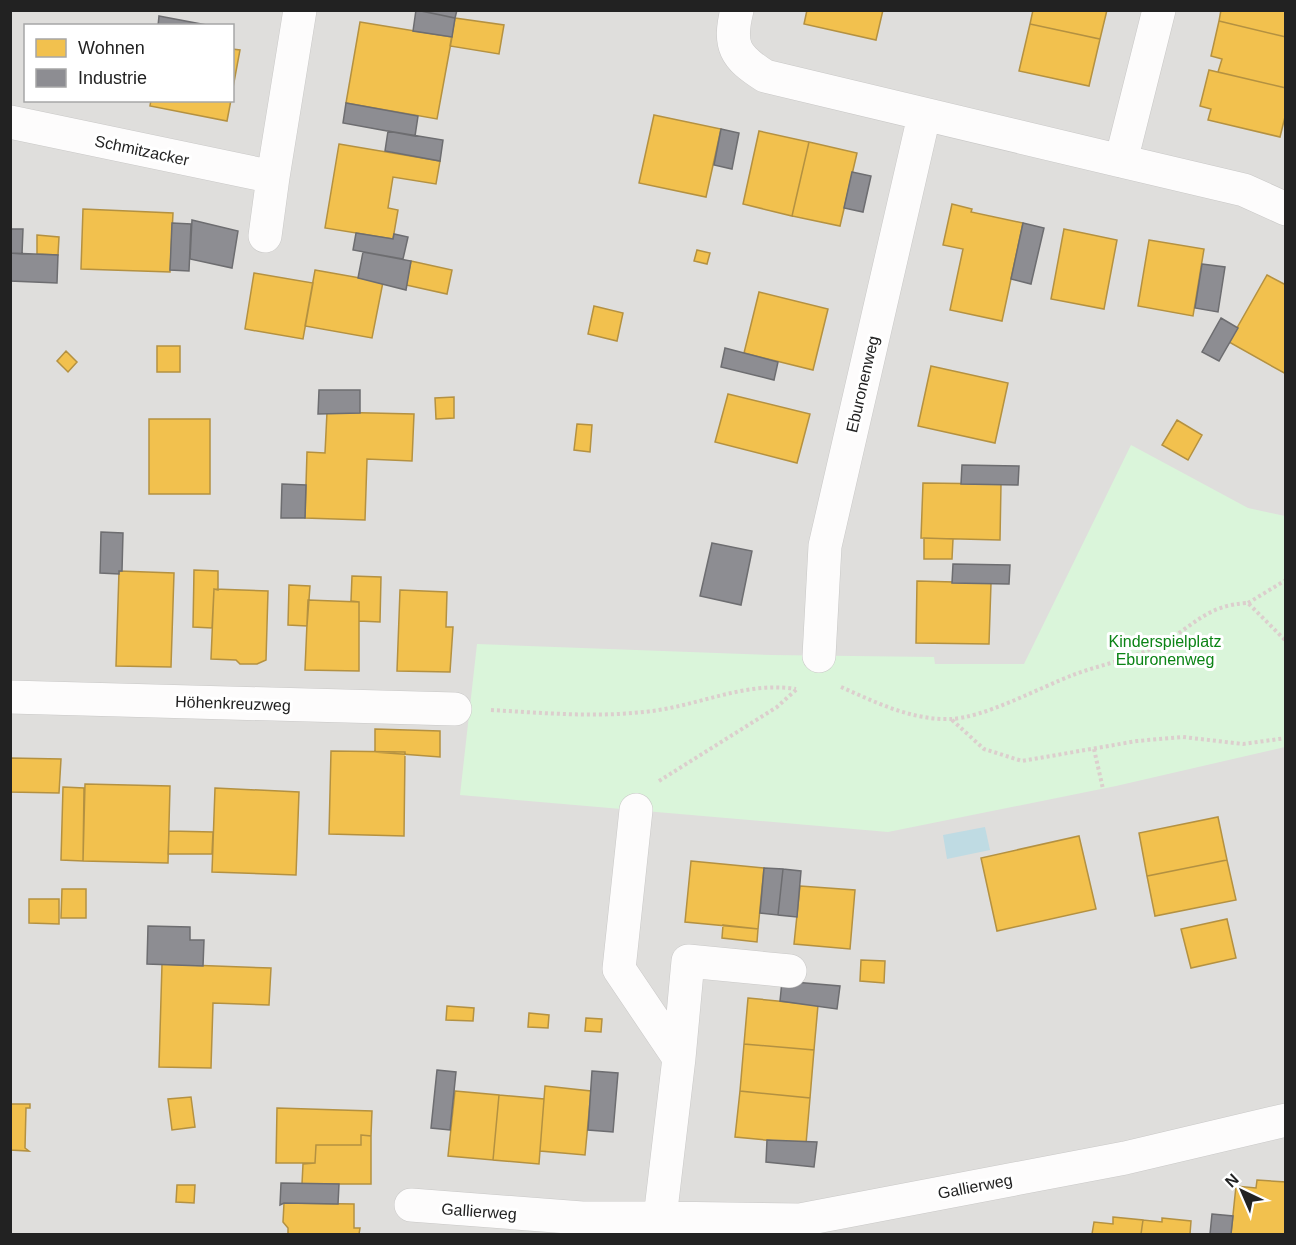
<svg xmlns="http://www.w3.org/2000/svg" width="1296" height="1245" viewBox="0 0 1296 1245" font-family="Helvetica,sans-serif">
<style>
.residential{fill:#dfdedc;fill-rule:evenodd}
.park{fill:#daf5da}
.water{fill:#bfdbe3}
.homes{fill:#f2c14e;stroke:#b49141;stroke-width:1.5}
.industry{fill:#8d8d92;stroke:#6d6d70;stroke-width:1.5}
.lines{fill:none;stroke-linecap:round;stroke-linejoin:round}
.minor-casing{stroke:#c9c8c7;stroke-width:34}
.path{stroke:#dccecd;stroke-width:4;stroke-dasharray:3 3;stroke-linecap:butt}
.minor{stroke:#fdfcfc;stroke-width:33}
.labels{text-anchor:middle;stroke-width:6;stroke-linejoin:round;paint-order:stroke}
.street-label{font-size:16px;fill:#222;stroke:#fff}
.park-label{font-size:16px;fill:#0c8416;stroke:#fff}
</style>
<rect width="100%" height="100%" fill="#f0eeeb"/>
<path class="residential" d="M 11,11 L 1285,11 L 1285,1234 L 11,1234 ZM 26,26 L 232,26 L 232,100 L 26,100 Z"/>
<path class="park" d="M 1131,445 L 1248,508 L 1285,516 L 1285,747 L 1116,786 L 888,832 L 460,795 L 477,644 L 771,655 L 934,657 L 935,664 L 1024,664 Z"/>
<path class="water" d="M 985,827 L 990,850 L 947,859 L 943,835 Z"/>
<path class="homes" d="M 807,10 L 883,10 L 876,40 L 804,24 Z
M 1033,10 L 1107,10 L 1100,39 L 1030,24 Z
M 1221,10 L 1286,10 L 1286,37 L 1219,21 Z
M 455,18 L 504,25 L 499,54 L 450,46 Z
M 1219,21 L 1286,37 L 1286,88 L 1218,72 L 1222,59 L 1211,56 Z
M 360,22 L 452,37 L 437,119 L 346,103 Z
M 1030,24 L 1100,39 L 1089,86 L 1019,71 Z
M 232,49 L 240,50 L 232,93 Z
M 1209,70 L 1286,88 L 1286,113 L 1280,137 L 1208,120 L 1211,109 L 1200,106 Z
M 151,100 L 231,100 L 227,121 L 150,106 Z
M 654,115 L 721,129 L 706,197 L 639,183 Z
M 759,131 L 809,142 L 792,216 L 743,204 Z
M 809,142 L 857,153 L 840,226 L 792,216 Z
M 339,144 L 440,161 L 436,184 L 393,177 L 388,208 L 398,210 L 393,239 L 325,228 Z
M 952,204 L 972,209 L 971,212 L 1023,223 L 1002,321 L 950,310 L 963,249 L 943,245 Z
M 83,209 L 173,213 L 170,272 L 81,269 Z
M 1064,229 L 1117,240 L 1104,309 L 1051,299 Z
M 37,235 L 59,237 L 58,255 L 37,254 Z
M 1149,240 L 1204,249 L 1193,316 L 1138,306 Z
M 697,250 L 710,253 L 707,264 L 694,261 Z
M 411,261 L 452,270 L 447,294 L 406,285 Z
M 315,270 L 383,282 L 372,338 L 305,326 Z
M 254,273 L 313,283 L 303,339 L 245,329 Z
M 1267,275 L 1286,285 L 1286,374 L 1229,342 Z
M 759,292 L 828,309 L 813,370 L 744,353 Z
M 594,306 L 623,313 L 617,341 L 588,334 Z
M 157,346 L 180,346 L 180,372 L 157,372 Z
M 66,351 L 77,362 L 68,372 L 57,361 Z
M 931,366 L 1008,383 L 995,443 L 918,426 Z
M 728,394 L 810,414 L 797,463 L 715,442 Z
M 454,397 L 454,418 L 436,419 L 435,398 Z
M 327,412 L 414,414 L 412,461 L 367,459 L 365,520 L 305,518 L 307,452 L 325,453 Z
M 149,419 L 210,419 L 210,494 L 149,494 Z
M 1177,420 L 1202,435 L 1188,460 L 1162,445 Z
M 577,424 L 592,425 L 590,452 L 574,450 Z
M 923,483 L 1001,484 L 1000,540 L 921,538 Z
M 924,538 L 953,539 L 952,559 L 924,559 Z
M 194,570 L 218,571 L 218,590 L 214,589 L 212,628 L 193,627 Z
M 119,571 L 174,573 L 171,667 L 116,666 Z
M 352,576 L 381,577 L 380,622 L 359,621 L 359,602 L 351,601 Z
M 917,581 L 991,583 L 989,644 L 916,643 Z
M 289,585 L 310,586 L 307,626 L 288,625 Z
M 214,589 L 268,591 L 266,660 L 257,664 L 240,664 L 236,660 L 211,659 Z
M 400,590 L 447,592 L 446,627 L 453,627 L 450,672 L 397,671 Z
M 308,600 L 359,602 L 359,671 L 305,670 Z
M 375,729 L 440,731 L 440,757 L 375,752 Z
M 331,751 L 405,752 L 404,836 L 329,834 Z
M 10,758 L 61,759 L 59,793 L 10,792 Z
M 85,784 L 170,786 L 168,863 L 83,861 Z
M 63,787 L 84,788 L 83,861 L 61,860 Z
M 215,788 L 299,792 L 296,875 L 212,872 Z
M 1218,817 L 1227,860 L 1147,876 L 1139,833 Z
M 169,831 L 213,832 L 212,854 L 168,854 Z
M 1079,836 L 1096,909 L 997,931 L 981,858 Z
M 1227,860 L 1236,900 L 1155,916 L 1147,876 Z
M 691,861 L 764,868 L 758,929 L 685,922 Z
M 800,886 L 855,890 L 850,949 L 794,944 Z
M 62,889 L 86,889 L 86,918 L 61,918 Z
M 29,899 L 59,899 L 59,924 L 29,923 Z
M 1227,919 L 1236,958 L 1191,968 L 1181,929 Z
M 723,925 L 758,929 L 757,942 L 722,938 Z
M 861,960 L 885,961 L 884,983 L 860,981 Z
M 162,964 L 271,968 L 269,1005 L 213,1003 L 211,1068 L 159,1067 Z
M 748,998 L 818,1005 L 814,1050 L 744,1044 Z
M 447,1006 L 474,1008 L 473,1021 L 446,1020 Z
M 529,1013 L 549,1015 L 548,1028 L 528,1027 Z
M 586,1018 L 602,1019 L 601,1032 L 585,1031 Z
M 744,1044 L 814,1050 L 810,1098 L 740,1091 Z
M 545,1086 L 591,1091 L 585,1155 L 540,1151 Z
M 455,1091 L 499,1095 L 493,1160 L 448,1156 Z
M 740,1091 L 810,1098 L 806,1144 L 735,1137 Z
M 499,1095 L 544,1099 L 539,1164 L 493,1160 Z
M 191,1097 L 195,1127 L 172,1130 L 168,1099 Z
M 10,1104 L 30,1104 L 30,1108 L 26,1108 L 25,1148 L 29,1151 L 10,1150 Z
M 277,1108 L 372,1111 L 371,1136 L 361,1135 L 361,1145 L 316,1145 L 315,1163 L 276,1163 Z
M 361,1135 L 371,1136 L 371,1184 L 302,1184 L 303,1164 L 315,1163 L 316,1145 L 361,1145 Z
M 1257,1180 L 1286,1182 L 1286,1234 L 1231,1234 L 1236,1186 L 1256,1188 Z
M 177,1185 L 195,1185 L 194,1203 L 176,1202 Z
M 284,1203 L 354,1204 L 354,1228 L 360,1228 L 359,1234 L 288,1234 L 288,1228 L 283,1222 Z
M 1113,1217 L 1143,1220 L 1141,1234 L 1092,1234 L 1094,1222 L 1113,1224 Z
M 1162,1218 L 1191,1221 L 1190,1234 L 1141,1234 L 1143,1220 L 1162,1222 Z"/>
<path class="industry" d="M 416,10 L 455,18 L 452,37 L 413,31 Z
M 417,10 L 457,10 L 455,18 Z
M 159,16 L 212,26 L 158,26 Z
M 346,103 L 418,116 L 415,136 L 343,123 Z
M 721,129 L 739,133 L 732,169 L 714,165 Z
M 388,131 L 443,140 L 440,161 L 385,151 Z
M 852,172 L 871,176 L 863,212 L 844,208 Z
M 192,220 L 238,231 L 232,268 L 190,259 Z
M 172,223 L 191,224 L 189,271 L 170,270 Z
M 1023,223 L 1044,228 L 1031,284 L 1011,279 Z
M 10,229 L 23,229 L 22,254 L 10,253 Z
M 356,233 L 393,239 L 394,234 L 408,237 L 403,259 L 353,250 Z
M 363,252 L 411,261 L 406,290 L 358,278 Z
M 10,253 L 58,255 L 57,283 L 10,281 Z
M 1202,264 L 1225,267 L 1218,312 L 1195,308 Z
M 1221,318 L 1238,328 L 1219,361 L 1202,352 Z
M 725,348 L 778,362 L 774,380 L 721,367 Z
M 319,390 L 360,390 L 360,413 L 318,414 Z
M 962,465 L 1019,466 L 1018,485 L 961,484 Z
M 282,484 L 306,485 L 305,518 L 281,518 Z
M 101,532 L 123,533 L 122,571 L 119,571 L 119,574 L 100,573 Z
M 712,543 L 752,551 L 741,605 L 700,596 Z
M 953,564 L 1010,565 L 1009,584 L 952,583 Z
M 764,868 L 783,869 L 778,915 L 760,913 Z
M 783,869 L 801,871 L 797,917 L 778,915 Z
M 148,926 L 190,927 L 190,940 L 204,940 L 203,966 L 147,964 Z
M 782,981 L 840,986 L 837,1009 L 780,1001 Z
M 437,1070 L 456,1072 L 450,1130 L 431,1128 Z
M 592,1071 L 618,1073 L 613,1132 L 588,1130 Z
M 767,1140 L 817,1142 L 814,1167 L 766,1162 Z
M 281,1183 L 339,1184 L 338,1204 L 284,1203 L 280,1205 Z
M 1212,1214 L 1233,1216 L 1231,1234 L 1210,1234 Z"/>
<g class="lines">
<g class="minor-casing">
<path id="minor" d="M 737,10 C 728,46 735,57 765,76 L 1121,161 L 1159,10
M 10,122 L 273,177 L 300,10
M 1121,161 L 1244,190 L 1286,209
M 265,236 L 273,177
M 819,656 L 825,546 L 924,116
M 10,697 L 455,709
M 679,1058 L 688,961 L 790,971
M 411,1205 L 582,1218
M 660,1218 L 800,1220 L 1125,1158 L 1286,1120
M 580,1234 L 582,1218 L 660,1218 L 679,1058 L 619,969 L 636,810"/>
</g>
<path class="path" d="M 1248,603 L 1286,580
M 841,687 C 875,702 911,720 949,719 C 982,719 1041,687 1073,675 C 1102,664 1133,659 1159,645 C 1194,627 1205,605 1248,603 L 1286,641
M 491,710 C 544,713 599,718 652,711 C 700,705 747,681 796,689
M 952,720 L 984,749 L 1022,761 L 1137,741 L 1183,737 L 1243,744 L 1286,738
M 1094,749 L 1103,789
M 659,781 L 777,707 L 797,689"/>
<use href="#minor" class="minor"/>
</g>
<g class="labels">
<g class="street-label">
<text transform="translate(142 150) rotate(12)" y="6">Schmitzacker</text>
<text transform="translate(862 384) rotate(-77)" y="6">Eburonenweg</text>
<text transform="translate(233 703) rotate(2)" y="6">Höhenkreuzweg</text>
<text transform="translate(975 1186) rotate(-11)" y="6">Gallierweg</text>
<text transform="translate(479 1211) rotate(4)" y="6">Gallierweg</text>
</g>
<g class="park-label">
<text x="1165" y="647">Kinderspielplatz<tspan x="1165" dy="18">Eburonenweg</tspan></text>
</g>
</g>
<rect width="1296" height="1245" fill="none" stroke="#222222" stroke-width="24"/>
<rect x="24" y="24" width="210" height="78" fill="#ffffff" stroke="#a7a7a7" stroke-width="1.5"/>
<rect x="36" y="39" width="30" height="18" fill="#f2c14e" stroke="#a7a7a7" stroke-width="1.5"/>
<text x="78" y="54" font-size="18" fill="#222222">Wohnen</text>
<rect x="36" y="69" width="30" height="18" fill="#8d8d92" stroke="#a7a7a7" stroke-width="1.5"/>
<text x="78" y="84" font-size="18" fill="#222222">Industrie</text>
<g transform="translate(1242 1191) rotate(316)" stroke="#ffffff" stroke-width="4.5" paint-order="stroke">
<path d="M0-4.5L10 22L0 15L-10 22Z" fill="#222222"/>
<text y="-9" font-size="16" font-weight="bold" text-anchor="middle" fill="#222222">N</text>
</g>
</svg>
